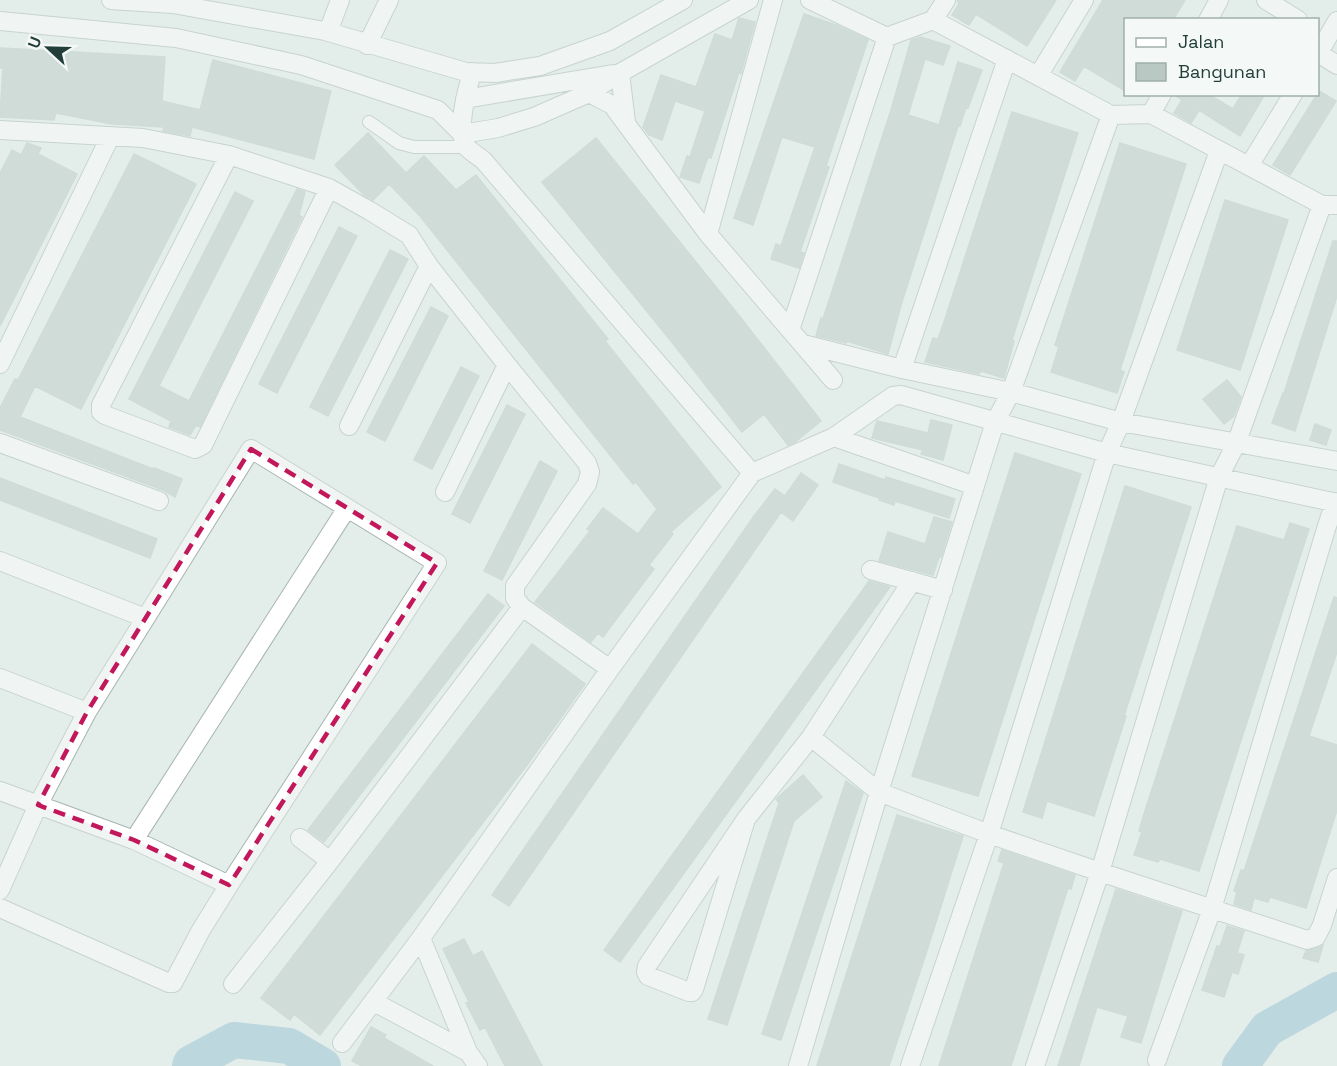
<svg xmlns="http://www.w3.org/2000/svg" width="1337" height="1066" viewBox="0 0 1337 1066" font-family="'Space Grotesk',sans-serif">
<style>
.lines{fill:none;stroke-linecap:round;stroke-linejoin:round}
.river{stroke:#8cbfd1;stroke-width:36}
.building{fill:#b9c8c3;stroke:#b6c6c1;stroke-width:1.5}
.service-casing{stroke:#a6b5b1;stroke-width:14}
.minor-casing{stroke:#a6b5b1;stroke-width:20}
.service{stroke:#fff;stroke-width:12}
.minor{stroke:#fff;stroke-width:18}
.marked{fill:none;stroke:#c2185b;stroke-width:4.5;stroke-dasharray:12 8;stroke-linejoin:round}
</style>
<rect width="100%" height="100%" fill="#e3ede9"/>
<g class="lines">
<path class="river" d="M 190,1066 L 191,1063 L 234,1040 L 289,1046 L 323,1066
M 1240,1066 L 1267,1029 L 1337,990"/>
</g>
<path class="building" d="M 957,0 L 1056,0 L 1027,46 L 976,14 L 969,25 L 952,15 L 959,4 Z
M 1103,0 L 1185,0 L 1173,20 L 1125,20 L 1125,91 L 1084,66 L 1075,81 L 1060,72 Z
M 804,14 L 836,25 L 868,40 L 826,166 L 829,167 L 800,252 L 804,253 L 799,268 L 771,259 L 776,244 L 781,246 L 815,147 L 782,137 L 753,225 L 734,218 Z
M 739,18 L 755,22 L 741,73 L 739,72 L 711,158 L 708,157 L 699,183 L 680,177 L 687,156 L 690,157 L 705,111 L 675,101 L 662,140 L 649,135 L 643,127 L 661,75 L 696,87 L 715,34 L 732,40 Z
M 920,37 L 950,46 L 943,65 L 925,59 L 908,115 L 939,125 L 958,62 L 982,70 L 968,108 L 966,107 L 960,126 L 958,126 L 901,305 L 888,354 L 847,341 L 846,343 L 816,336 L 821,318 L 823,319 L 891,110 L 911,40 Z
M 0,48 L 165,57 L 162,101 L 200,110 L 213,60 L 331,91 L 314,159 L 192,127 L 190,136 L 163,131 L 164,127 L 112,124 L 56,113 L 54,120 L 0,117 L 3,68 L 0,68 Z
M 1319,91 L 1336,101 L 1290,175 L 1273,165 Z
M 1208,94 L 1233,109 L 1242,94 L 1265,94 L 1240,136 L 1199,110 L 1191,123 L 1174,113 L 1182,100 L 1173,94 Z
M 1012,112 L 1078,133 L 1012,340 L 1014,341 L 1004,378 L 981,371 L 979,374 L 925,362 L 933,338 L 938,339 L 945,319 Z
M 368,133 L 406,173 L 424,156 L 456,190 L 476,175 L 608,339 L 605,341 L 721,487 L 671,532 L 673,534 L 649,565 L 654,569 L 603,637 L 598,633 L 591,642 L 535,602 L 590,531 L 587,529 L 603,508 L 638,534 L 657,509 L 636,482 L 633,484 L 420,216 L 389,184 L 373,200 L 364,195 L 335,165 Z
M 596,138 L 741,318 L 821,421 L 795,442 L 788,445 L 764,414 L 742,432 L 675,346 L 542,182 Z
M 27,143 L 41,148 L 38,154 L 77,174 L 0,326 L 0,173 L 12,150 L 21,155 Z
M 1120,143 L 1186,164 L 1120,370 L 1124,372 L 1117,393 L 1051,372 L 1059,347 L 1055,345 Z
M 134,154 L 196,184 L 81,409 L 35,386 L 20,417 L 153,469 L 154,468 L 182,479 L 175,497 L 163,490 L 0,430 L 0,408 L 15,379 L 18,380 Z
M 297,189 L 305,192 L 299,215 L 302,217 L 200,427 L 196,425 L 190,435 L 169,427 L 171,421 L 129,399 L 235,192 L 253,201 L 159,386 L 189,401 Z
M 1225,200 L 1288,220 L 1240,370 L 1177,350 Z
M 339,227 L 357,236 L 277,393 L 259,384 Z
M 1333,241 L 1337,241 L 1337,296 L 1295,431 L 1272,423 L 1283,393 L 1284,393 Z
M 390,250 L 408,259 L 328,416 L 310,407 Z
M 431,307 L 448,316 L 385,441 L 367,432 Z
M 461,367 L 479,376 L 432,469 L 414,460 Z
M 1227,380 L 1241,397 L 1234,416 L 1224,424 L 1203,399 Z
M 507,405 L 525,414 L 470,523 L 452,514 Z
M 931,420 L 952,425 L 943,460 L 921,454 L 923,450 L 872,438 L 877,421 L 928,433 Z
M 1315,424 L 1331,430 L 1326,445 L 1310,440 Z
M 1015,453 L 1081,474 L 978,796 L 912,776 Z
M 540,461 L 557,471 L 502,580 L 484,571 Z
M 839,464 L 885,480 L 886,477 L 955,499 L 949,518 L 895,501 L 894,505 L 879,500 L 879,498 L 833,482 Z
M 801,473 L 818,485 L 793,521 L 781,512 L 509,906 L 492,895 L 754,516 L 775,489 L 785,496 Z
M 0,478 L 157,539 L 150,558 L 0,500 Z
M 1125,486 L 1191,507 L 1124,716 L 1126,716 L 1094,816 L 1047,801 L 1042,818 L 1023,812 Z
M 934,517 L 952,522 L 941,557 L 939,557 L 933,575 L 879,561 L 888,532 L 925,544 Z
M 1290,523 L 1309,529 L 1199,871 L 1160,859 L 1158,862 L 1134,855 L 1142,832 L 1139,831 L 1144,814 L 1237,526 L 1284,540 Z
M 869,581 L 890,587 L 620,962 L 604,950 Z
M 488,594 L 504,606 L 324,842 L 308,830 Z
M 1334,597 L 1337,598 L 1337,652 L 1309,736 L 1337,745 L 1337,810 L 1306,908 L 1270,897 L 1268,902 L 1254,898 L 1251,910 L 1234,904 L 1237,892 L 1234,891 L 1241,870 L 1244,871 Z
M 532,644 L 585,684 L 527,765 L 320,1035 L 294,1014 L 290,1020 L 261,998 Z
M 803,775 L 822,797 L 794,821 L 727,1025 L 708,1019 L 779,803 L 776,799 Z
M 846,781 L 863,793 L 781,1040 L 762,1034 Z
M 897,815 L 963,836 L 931,938 L 889,1066 L 817,1066 Z
M 1002,850 L 1075,875 L 1071,889 L 1068,888 L 1011,1066 L 939,1066 L 1004,863 L 998,861 Z
M 1116,889 L 1182,911 L 1141,1043 L 1121,1037 L 1128,1016 L 1097,1007 L 1079,1066 L 1058,1066 Z
M 1227,926 L 1244,931 L 1237,953 L 1244,955 L 1238,974 L 1232,972 L 1224,997 L 1202,990 L 1217,946 L 1220,947 Z
M 464,939 L 473,956 L 482,951 L 542,1066 L 505,1066 L 485,1027 L 480,1030 L 466,1003 L 469,1002 L 443,949 Z
M 1323,945 L 1318,962 L 1303,958 L 1306,951 Z
M 371,1027 L 386,1035 L 384,1038 L 433,1066 L 362,1066 L 352,1061 Z"/>
<g class="lines">
<g class="service-casing">
<path id="service" d="M 369,122 L 399,143 L 414,147 L 467,147"/>
</g>
<g class="minor-casing">
<path id="minor" d="M 111,0 L 173,4 L 325,31 L 466,72 L 495,73 L 540,66 L 610,41 L 683,0
M 810,0 L 887,37 L 933,20 L 1111,115 L 1151,114 L 1322,205 L 1337,205
M 1266,0 L 1298,20
M 933,20 L 946,0
M 1208,20 L 1219,0
M 0,21 L 176,38 L 301,65 L 438,110 L 462,134
M 328,32 L 340,0
M 367,45 L 389,0
M 1318,53 L 1337,65
M 1318,54 L 1337,21
M 472,72 C 467,91 456,128 466,146 C 470,152 479,156 484,161 L 752,473
M 620,73 L 626,122
M 1038,76 L 1084,0
M 589,93 L 612,105 L 708,234 L 833,380
M 465,99 L 613,74
M 1151,114 L 1162,94
M 0,130 L 143,138 L 229,155 L 329,188 L 370,211 L 409,235 L 429,266 L 507,365 L 587,463 L 590,472 L 587,484 L 515,586 L 515,598 L 522,607 L 610,669
M 462,134 L 498,128 L 534,117 L 589,93 L 620,73 L 749,0
M 229,155 L 101,405 L 101,412 L 105,415 L 195,449 L 203,445 L 329,188
M 1249,166 L 1293,94
M 708,234 L 773,0
M 790,330 L 887,37
M 803,344 L 902,369 L 1011,392 L 1121,422 L 1337,461
M 0,364 L 110,137
M 902,369 L 1007,59
M 349,426 L 429,266
M 834,437 L 975,486
M 0,443 L 159,501
M 445,492 L 507,365
M 0,561 L 145,618
M 871,570 L 943,590
M 0,678 L 87,712
M 811,737 L 879,792 L 989,834 L 1100,872 L 1307,940 L 1316,937 L 1322,925 L 1337,878
M 0,791 L 134,840 L 229,885
M 746,819 L 694,989 L 692,992 L 689,992 L 648,976 L 646,972 L 647,966 L 746,819 L 811,737 L 912,581
M 300,838 L 330,861
M 134,840 L 347,508
M 0,890 L 38,805 L 87,712 L 251,449 L 437,563 L 229,885 L 201,930 L 173,983 L 169,983 L 0,908
M 421,938 L 468,1052 L 478,1066
M 233,984 L 330,861 L 522,607
M 374,1002 L 468,1052
M 342,1043 L 421,938 L 610,669 L 752,473 L 834,437 L 893,396 L 901,395 L 1107,453 L 1337,503
M 1157,1060 L 1212,909 L 1326,529 L 1335,502
M 798,1066 L 879,792 L 995,422 L 1011,392 L 1111,115
M 910,1066 L 989,834 L 1107,453 L 1121,422 L 1219,151
M 1035,1066 L 1100,872 L 1219,477 L 1236,444 L 1322,205"/>
</g>
<use href="#service" class="service"/>
<use href="#minor" class="minor"/>
</g>
<path d="M0 0H1337V1066H0ZM 251,449 L 437,563 L 229,885 L 134,840 L 38,805 L 87,712 Z" fill="#e3ede9" fill-opacity=".55" fill-rule="evenodd"/>
<path class="marked" d="M 251,449 L 437,563 L 229,885 L 134,840 L 38,805 L 87,712 Z"/>
<rect x="1124" y="18" width="195" height="78" fill="#f4f9f7" stroke="#a0aeab" stroke-width="1.5"/>
<rect x="1136" y="38" width="30" height="9" fill="#ffffff" stroke="#a0aeab" stroke-width="1.5"/>
<text x="1178" y="48" font-size="18" fill="#233e39">Jalan</text>
<rect x="1136" y="63" width="30" height="18" fill="#b9c8c3" stroke="#a0aeab" stroke-width="1.5"/>
<text x="1178" y="78" font-size="18" fill="#233e39">Bangunan</text>
<g transform="translate(48 48) rotate(292)" stroke="#f4f9f7" stroke-width="4.5" paint-order="stroke">
<path d="M0-4.5L10 22L0 15L-10 22Z" fill="#233e39"/>
<text y="-9" font-size="16" font-weight="bold" text-anchor="middle" fill="#233e39">U</text>
</g>
</svg>
